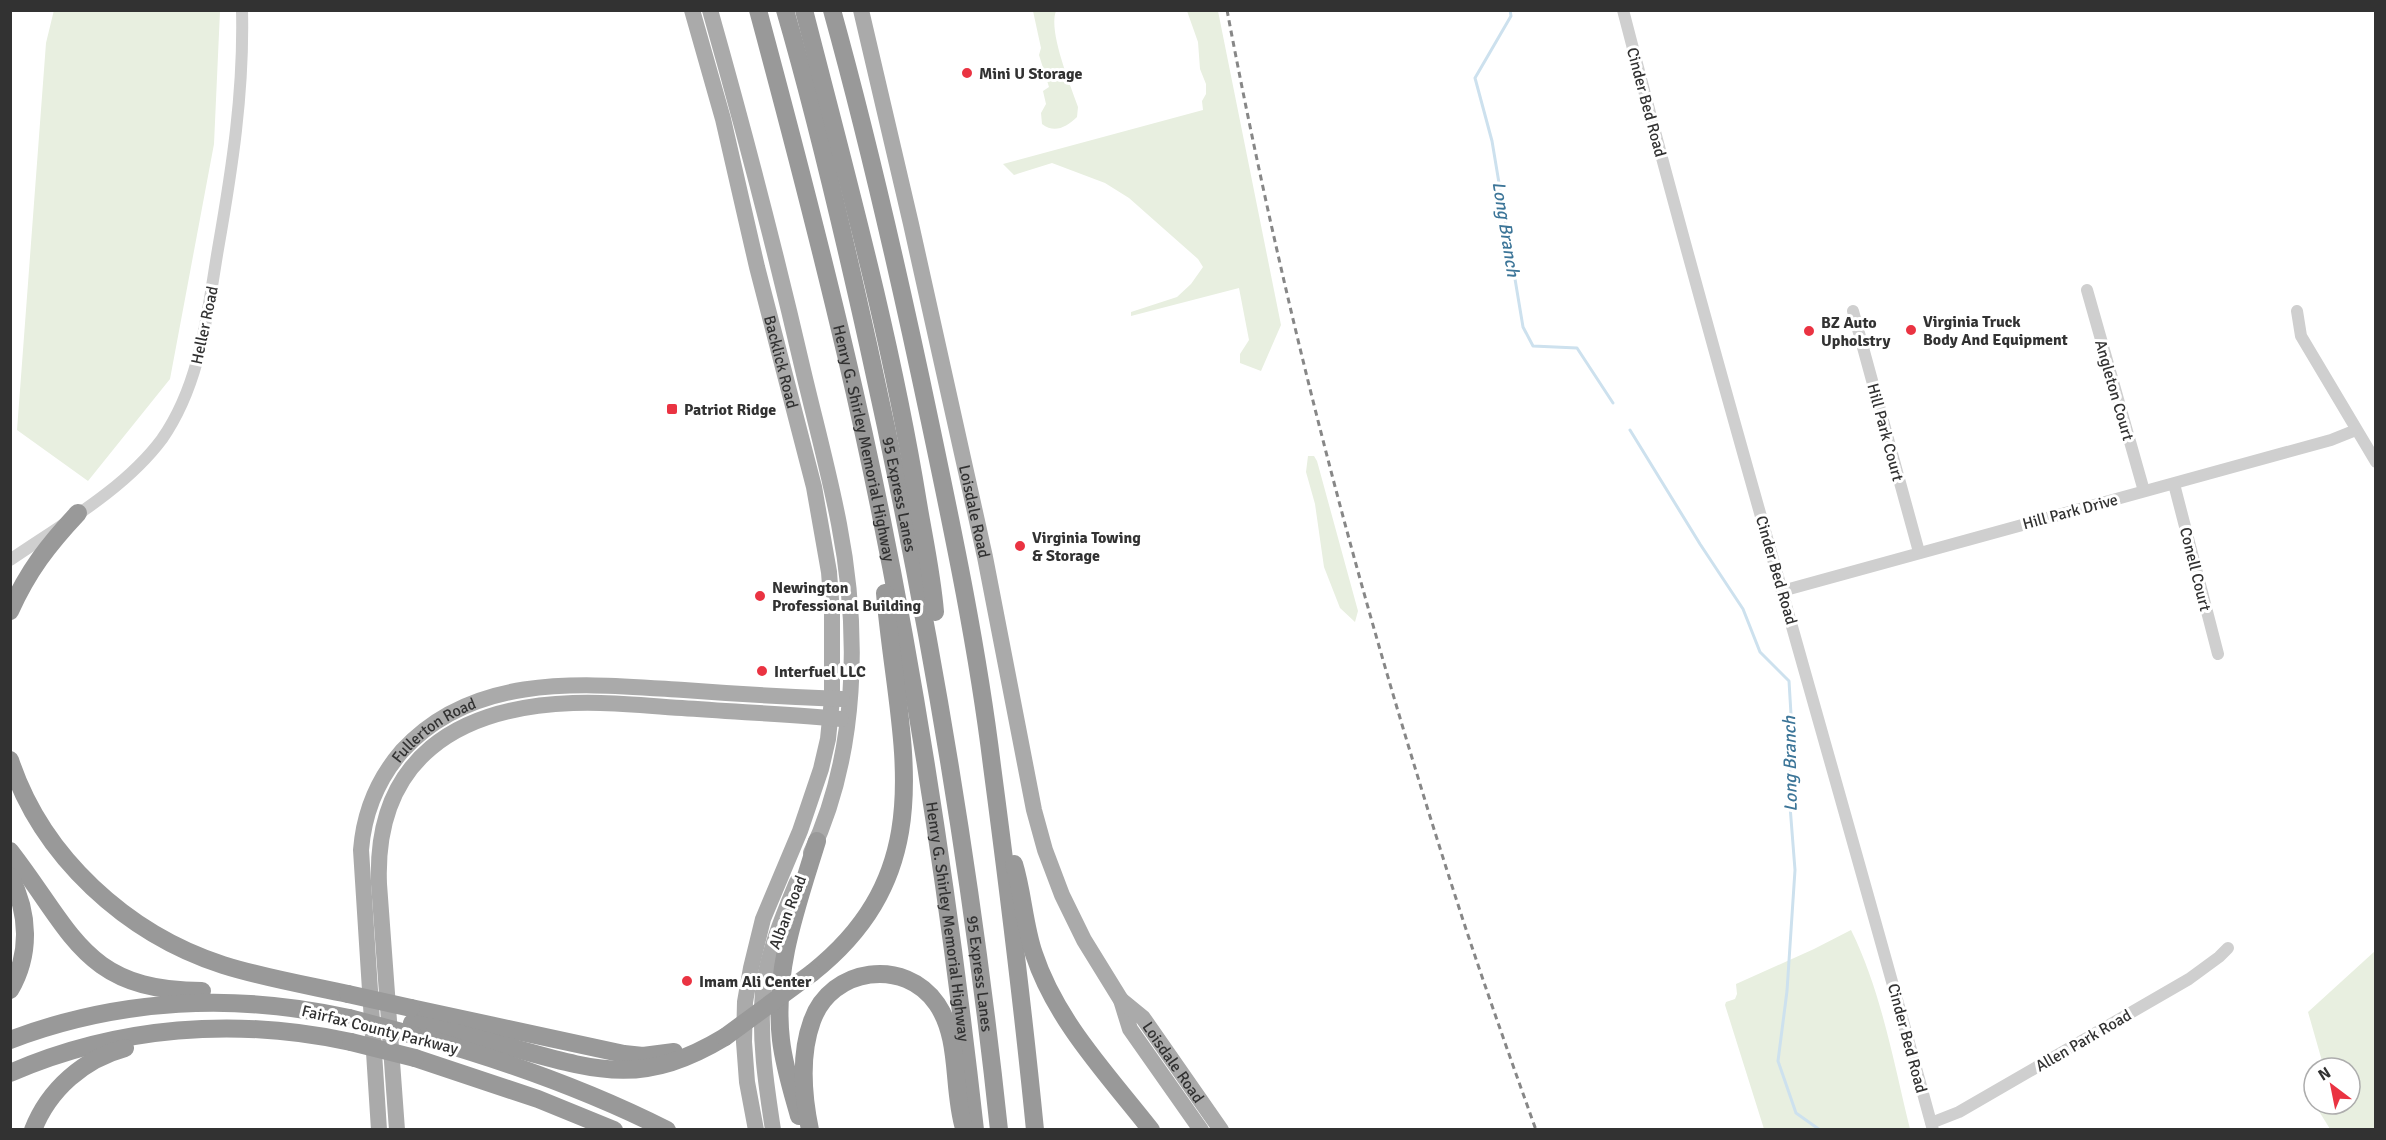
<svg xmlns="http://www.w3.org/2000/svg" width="2386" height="1140" viewBox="0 0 2386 1140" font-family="Signika,sans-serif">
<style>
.green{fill:#e8efe0}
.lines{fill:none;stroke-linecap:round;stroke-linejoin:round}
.stream{stroke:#cde1ee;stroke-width:3}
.minor{stroke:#cfcfcf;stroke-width:12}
.major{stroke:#aaa;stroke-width:16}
.highway{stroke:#999;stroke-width:18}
.rail{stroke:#878787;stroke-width:3;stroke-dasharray:6 4.5;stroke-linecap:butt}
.highway-bridge{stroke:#999;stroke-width:18}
.poi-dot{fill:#ea3342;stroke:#fff;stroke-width:2}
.labels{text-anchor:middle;stroke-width:6;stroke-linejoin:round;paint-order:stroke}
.poi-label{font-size:16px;font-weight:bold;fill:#323232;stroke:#fff;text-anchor:start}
.street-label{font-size:16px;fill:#323232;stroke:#fff}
.water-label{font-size:18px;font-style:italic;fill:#3c7598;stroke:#fff}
</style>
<rect width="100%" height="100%" fill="#fff"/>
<path class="green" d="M 54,10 L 220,11 L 214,144 L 170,379 L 88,481 L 17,430 L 46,43 Z
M 1033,11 L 1056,11 C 1048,31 1070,84 1078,107 L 1077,117 C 1066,127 1055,134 1042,124 L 1041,113 L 1046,104 L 1043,91 L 1049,87 L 1039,55 L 1041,48 Z
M 1187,11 L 1218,11 L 1281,325 L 1261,371 L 1240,363 L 1240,354 L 1249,340 L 1239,288 L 1131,316 L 1131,312 L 1177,297 L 1191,284 L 1203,267 L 1198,259 L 1129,198 L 1105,183 L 1052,163 L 1014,175 L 1003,164 L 1203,110 L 1202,101 L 1206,94 L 1206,84 L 1200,69 L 1198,42 Z
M 1308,456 L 1314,456 L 1317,461 L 1358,611 L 1355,622 L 1340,608 L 1324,567 L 1315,504 L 1306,472 Z
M 1851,930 C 1881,990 1894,1064 1910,1129 L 1764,1129 L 1725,1005 L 1726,1002 L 1735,999 L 1737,994 L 1736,984 L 1814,949 Z
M 2375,951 L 2375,1129 L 2330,1129 L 2317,1108 L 2323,1104 L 2350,1104 L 2350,1068 L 2324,1068 L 2308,1012 Z"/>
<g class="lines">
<path class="stream" d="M 1510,10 L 1511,16 L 1475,78 L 1492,141 L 1523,327 L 1533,346 L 1577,348 L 1613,403
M 1630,430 L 1700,544 L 1743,609 L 1760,652 L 1789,681 L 1792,731 L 1789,793 L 1795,870 L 1787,991 L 1778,1061 L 1796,1113 L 1820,1130"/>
<path class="minor" d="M 1623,10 C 1720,385 1831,756 1933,1130
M 2087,290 L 2144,491
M 1853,311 L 1919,552
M 2297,311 L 2301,336 L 2376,462
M 2174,484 L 2218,654
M 10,560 C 61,525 125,489 162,439 C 201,383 207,314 218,249 C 232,169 244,92 242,10
M 1782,591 L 2331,440 L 2356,430
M 1931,1123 L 1959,1112 L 2189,979 L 2219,957 L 2228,948"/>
<g class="major">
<path id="s1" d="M 692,10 L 723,119 L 757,267 L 814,487 L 829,572 L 832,613 L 832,699 L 828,739 L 821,769 L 800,831 L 763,919 L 751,968 L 745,1002 L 744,1042 L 747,1082 L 756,1130"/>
<path d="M 710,10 C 744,130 775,249 803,370 C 815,421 829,472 839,524 C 860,632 858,753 811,853"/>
<path id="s2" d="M 861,10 L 911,224 L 985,557 L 1034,810 L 1045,850 L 1062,895 L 1084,940 L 1121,1000 L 1130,1029 L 1201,1130"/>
<path id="s3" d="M 1121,1000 L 1143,1018 L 1221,1130"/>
<path id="s4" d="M 379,1130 L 361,850 C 364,812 377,780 402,751 C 475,671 586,684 684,690 C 736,694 789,697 842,699"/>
<path d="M 397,1130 L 379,884 C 374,758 458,707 573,703 C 609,701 646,706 682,708 C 735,712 788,714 841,719"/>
<path d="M 773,1130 C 766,1084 759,1038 763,992 C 767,954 783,916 797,882"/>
</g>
<g class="highway">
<path id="s5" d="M 758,10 C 789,125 819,240 846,355 C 906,610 946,870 975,1130"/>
<path id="s6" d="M 785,10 C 817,120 843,232 868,344 C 926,604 971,865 999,1130"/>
<path d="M 804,10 C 846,174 891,337 918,503 C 924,539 932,575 935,612"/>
<path d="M 832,10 C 870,147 901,284 930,422 C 954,536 978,651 992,766 C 1008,887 1023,1008 1035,1130"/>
<path d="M 10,611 C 28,571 48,545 78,513"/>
<path d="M 10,760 C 42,857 127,934 223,965 C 264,978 306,985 348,994"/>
<path d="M 10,851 C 73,932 84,991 202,991"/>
<path d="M 1014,864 C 1023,893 1024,925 1034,954 C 1056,1021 1108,1075 1151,1130"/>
<path d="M 10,876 C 29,913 31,954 10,990"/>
<path d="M 812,973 C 947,866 897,738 885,593"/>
<path d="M 411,1008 L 624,1054 L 643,1056 L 674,1052"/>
<path d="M 412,1023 C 444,1030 477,1038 510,1047 C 597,1071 642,1087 725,1037"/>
<path d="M 418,1036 C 503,1060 588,1090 667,1130"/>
<path d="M 10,1040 C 120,998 236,993 349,1018"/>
<path d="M 415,1058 L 538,1099 L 614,1130"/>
<path d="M 10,1073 C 118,1026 236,1017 351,1042"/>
<path d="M 799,1116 C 792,1091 784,1066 781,1040 C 773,970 797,906 817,841"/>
<path d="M 33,1130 C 49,1089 84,1059 125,1048"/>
<path d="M 810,1130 C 803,1096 800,1054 812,1021 C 831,967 905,957 937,1004 C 961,1039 952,1089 964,1128"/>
</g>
<path class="rail" d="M 1227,10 C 1285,318 1366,622 1463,920 C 1486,990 1511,1060 1536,1130"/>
<path class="highway-bridge" d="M 348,994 L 411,1008
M 349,1018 L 413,1035
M 725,1037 L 812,973
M 351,1042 L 415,1058"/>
</g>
<g class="poi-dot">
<circle cx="967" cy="73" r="6"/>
<circle cx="1911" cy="330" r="6"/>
<circle cx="1809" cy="331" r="6"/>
<rect x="666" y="403" width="12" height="12" rx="3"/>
<circle cx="1020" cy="546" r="6"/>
<circle cx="760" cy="596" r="6"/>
<circle cx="762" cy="671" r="6"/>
<circle cx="687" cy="981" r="6"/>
</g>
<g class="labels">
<g class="poi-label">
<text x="979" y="79">Mini U Storage</text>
<text x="1923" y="327">Virginia Truck<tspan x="1923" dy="18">Body And Equipment</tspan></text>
<text x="1821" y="328">BZ Auto<tspan x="1821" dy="18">Upholstry</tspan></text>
<text x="684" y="415">Patriot Ridge</text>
<text x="1032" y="543">Virginia Towing<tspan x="1032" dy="18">&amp; Storage</tspan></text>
<text x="772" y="593">Newington<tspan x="772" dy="18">Professional Building</tspan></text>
<text x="774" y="677">Interfuel LLC</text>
<text x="699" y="987">Imam Ali Center</text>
</g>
<g class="street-label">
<text transform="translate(1647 102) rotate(75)" y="6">Cinder Bed Road</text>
<text transform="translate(204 325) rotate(-78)" y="6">Heller Road</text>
<text dy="6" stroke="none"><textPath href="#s1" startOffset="363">Backlick Road</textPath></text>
<text transform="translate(2115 390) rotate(74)" y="6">Angleton Court</text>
<text transform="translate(1886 432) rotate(75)" y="6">Hill Park Court</text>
<text dy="6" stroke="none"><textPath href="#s5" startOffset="446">Henry G. Shirley Memorial Highway</textPath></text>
<text dy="6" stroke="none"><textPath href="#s6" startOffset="498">95 Express Lanes</textPath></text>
<text transform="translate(2070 511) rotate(-15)" y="6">Hill Park Drive</text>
<text dy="6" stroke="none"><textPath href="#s2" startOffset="514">Loisdale Road</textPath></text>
<text transform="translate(2196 569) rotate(76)" y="6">Conell Court</text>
<text transform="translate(1777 570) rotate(74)" y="6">Cinder Bed Road</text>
<text dy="6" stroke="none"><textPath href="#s4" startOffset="428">Fullerton Road</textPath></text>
<text transform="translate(787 912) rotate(-69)" y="6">Alban Road</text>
<text dy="6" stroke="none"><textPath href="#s5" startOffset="932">Henry G. Shirley Memorial Highway</textPath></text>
<text dy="6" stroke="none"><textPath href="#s6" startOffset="984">95 Express Lanes</textPath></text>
<text transform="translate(380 1029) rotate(14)" y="6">Fairfax County Parkway</text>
<text transform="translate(1908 1038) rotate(75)" y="6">Cinder Bed Road</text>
<text transform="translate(2083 1040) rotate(-30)" y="6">Allen Park Road</text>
<text dy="6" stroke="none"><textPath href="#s3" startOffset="82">Loisdale Road</textPath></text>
</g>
<g class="water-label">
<text transform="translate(1506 229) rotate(81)" y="6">Long Branch</text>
<text transform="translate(1790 764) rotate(-91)" y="6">Long Branch</text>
</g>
</g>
<rect width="2386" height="1140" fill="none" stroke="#323232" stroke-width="24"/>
<g transform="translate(2332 1086) rotate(328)"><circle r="28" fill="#ffffff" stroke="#adadad" stroke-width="1.5"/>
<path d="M0-4.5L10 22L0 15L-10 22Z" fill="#ea3342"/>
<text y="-9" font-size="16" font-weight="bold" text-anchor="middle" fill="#323232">N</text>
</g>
</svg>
